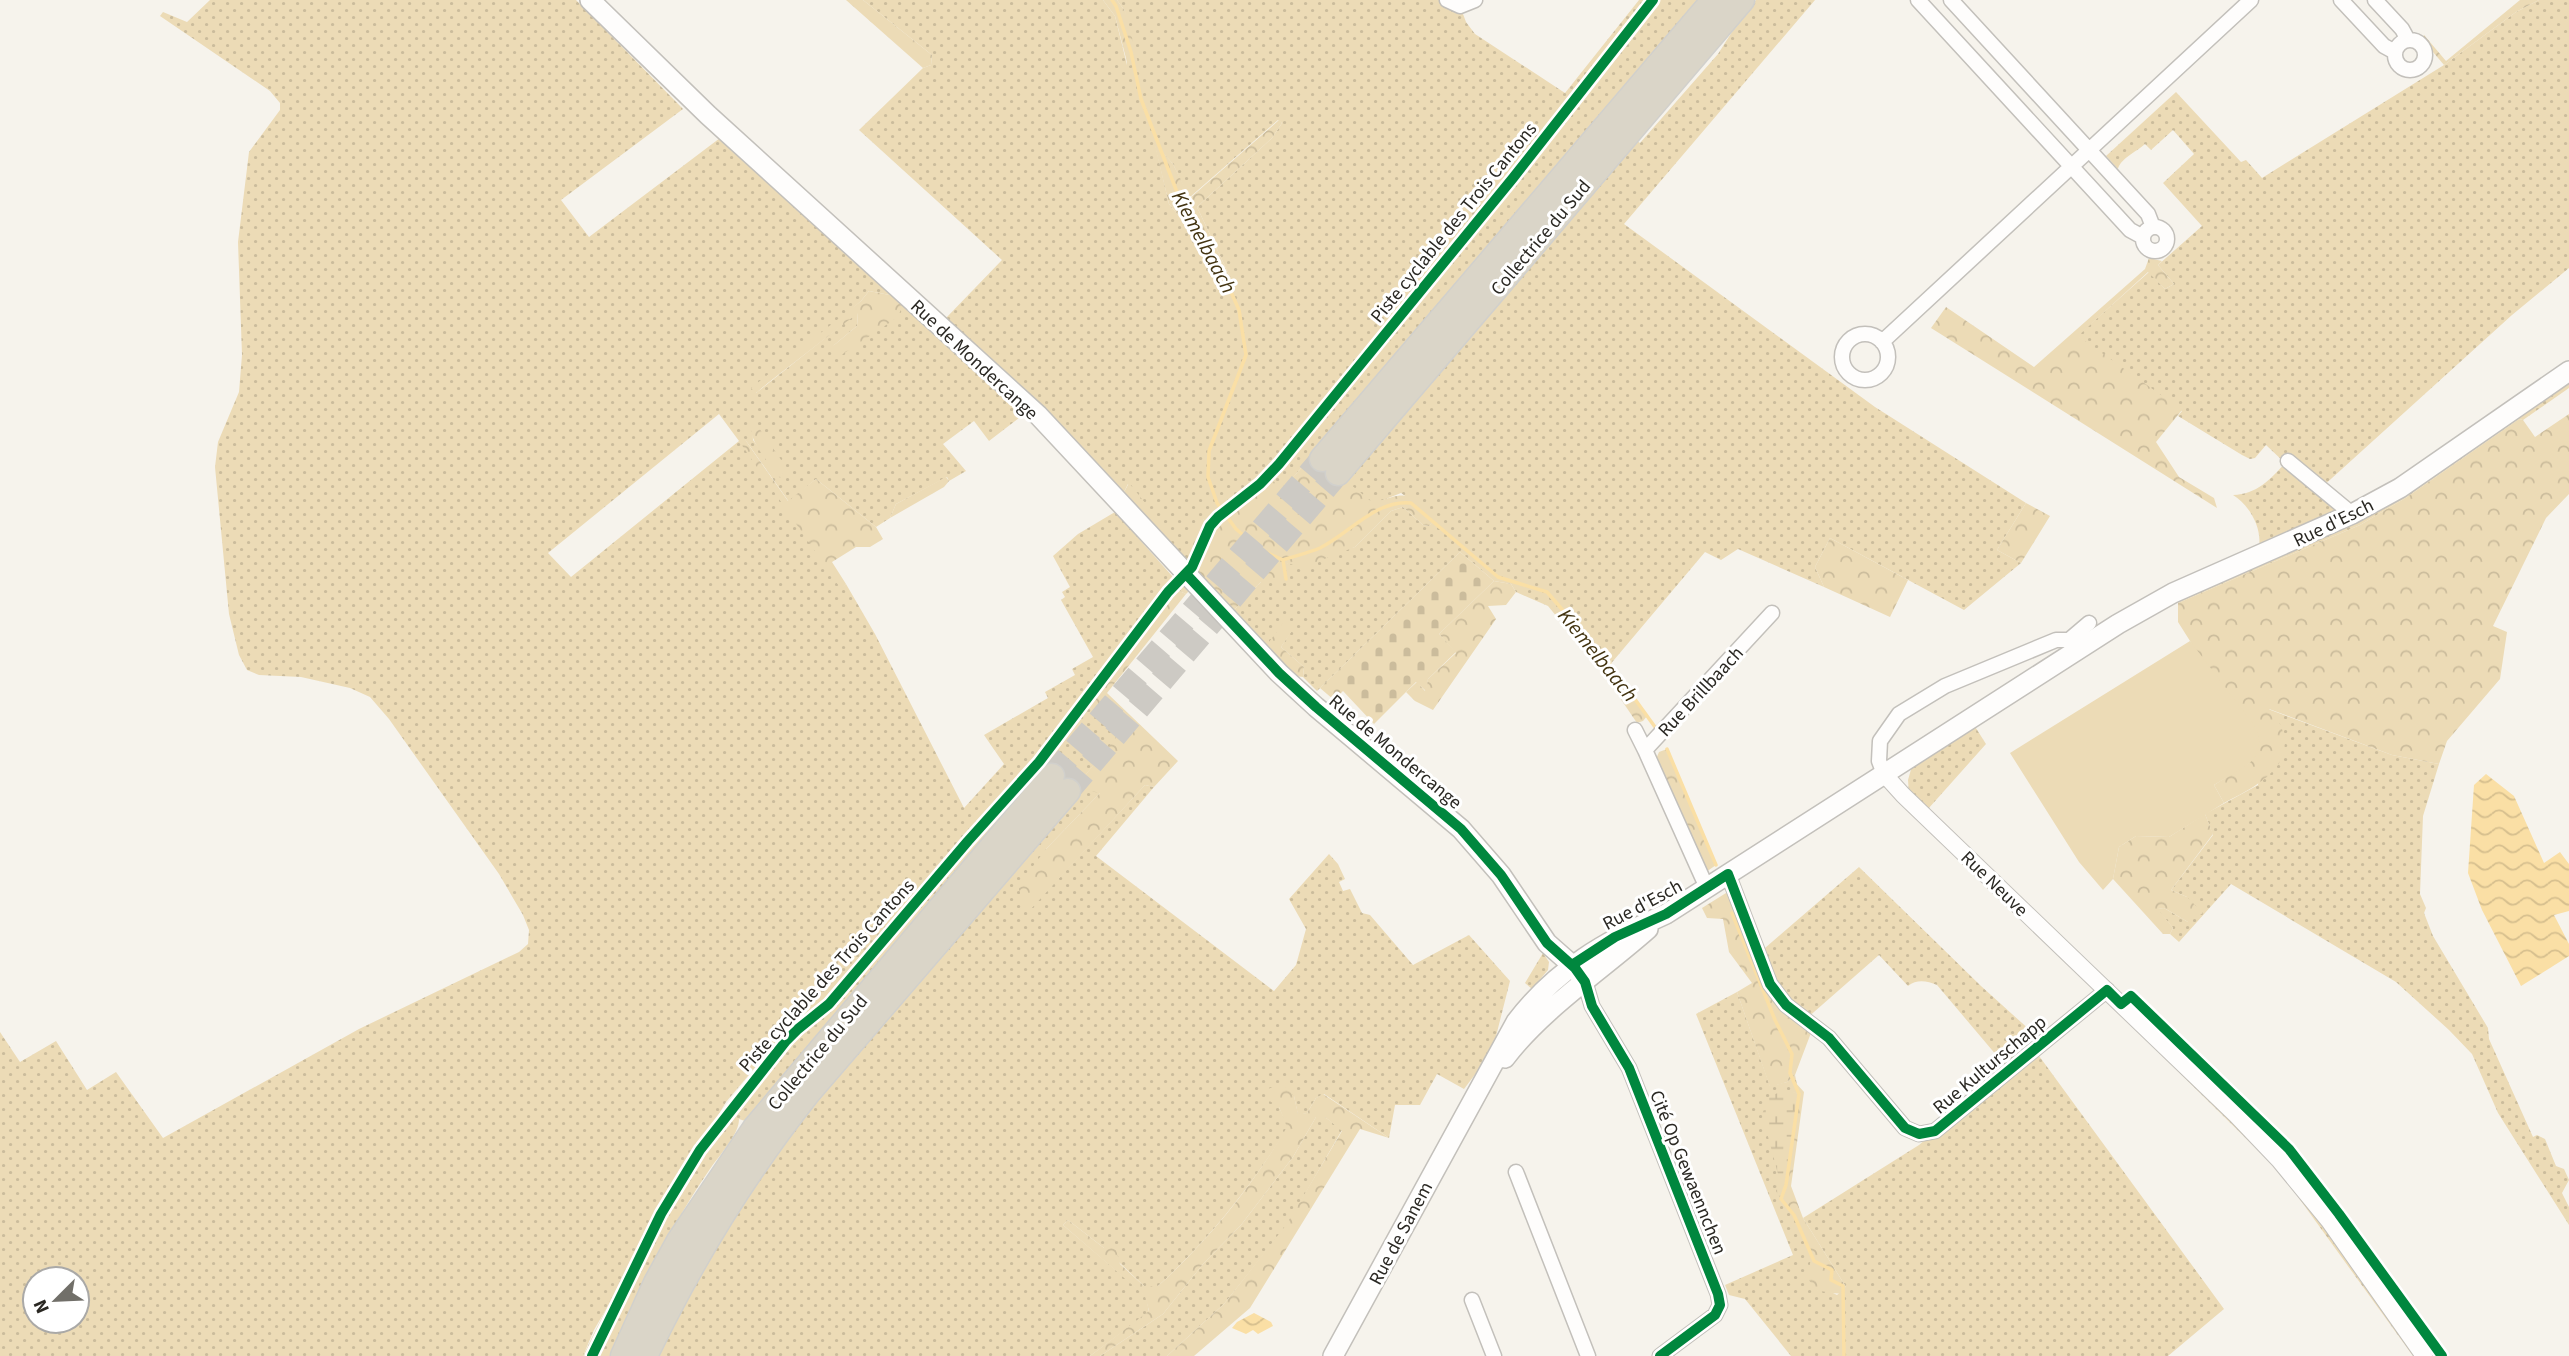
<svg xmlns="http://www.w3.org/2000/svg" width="2569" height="1356" viewBox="0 0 2569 1356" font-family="'Source Sans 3',sans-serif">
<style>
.grass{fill:url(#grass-dots);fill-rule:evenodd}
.forest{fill:url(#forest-crowns)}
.wetland{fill:url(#wetland-marsh)}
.cemetery{fill:url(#cemetery-stones)}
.pitch{fill:#ecdbb6}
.water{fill:url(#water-waves)}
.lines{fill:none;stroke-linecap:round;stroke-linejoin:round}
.stream{stroke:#fadfa5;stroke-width:3.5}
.motorway-tunnel{stroke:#cdcac4;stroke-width:24;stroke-dasharray:24 12;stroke-linecap:butt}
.minor-casing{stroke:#c3c0bb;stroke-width:17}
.tertiary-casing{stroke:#c3c0bb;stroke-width:18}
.secondary-casing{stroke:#c3c0bb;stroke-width:22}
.motorway-casing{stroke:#d1d0cc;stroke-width:27}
.minor{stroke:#fefdfc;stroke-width:14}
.tertiary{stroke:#fefdfc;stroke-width:16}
.secondary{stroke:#fefdfc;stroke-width:19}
.motorway{stroke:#dad5c8;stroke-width:24}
.cycleway-casing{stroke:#fff;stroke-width:15}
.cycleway{stroke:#00873e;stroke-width:10}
.labels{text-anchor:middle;stroke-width:6;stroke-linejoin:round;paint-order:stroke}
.street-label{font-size:19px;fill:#2a2823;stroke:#fff}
.water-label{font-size:21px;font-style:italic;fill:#433411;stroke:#fff}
</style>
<defs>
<pattern id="grass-dots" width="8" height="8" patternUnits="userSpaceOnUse" patternTransform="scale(1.75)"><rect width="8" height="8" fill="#ecdbb6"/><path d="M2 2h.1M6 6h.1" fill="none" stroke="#cbbc9c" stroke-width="1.8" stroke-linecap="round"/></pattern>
<pattern id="forest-crowns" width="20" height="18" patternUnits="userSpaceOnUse" patternTransform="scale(1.75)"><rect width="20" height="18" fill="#ecdbb6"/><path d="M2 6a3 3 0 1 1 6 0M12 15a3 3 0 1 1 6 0" fill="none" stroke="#cbbc9c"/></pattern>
<pattern id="wetland-marsh" width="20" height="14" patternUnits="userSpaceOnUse" patternTransform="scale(1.75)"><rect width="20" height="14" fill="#ecdbb6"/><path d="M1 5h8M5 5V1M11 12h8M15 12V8" fill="none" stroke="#cbbc9c"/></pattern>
<pattern id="cemetery-stones" width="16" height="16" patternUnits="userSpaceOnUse" patternTransform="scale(1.75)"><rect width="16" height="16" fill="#ecdbb6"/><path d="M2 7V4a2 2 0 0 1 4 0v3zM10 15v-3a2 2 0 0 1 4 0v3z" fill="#cbbc9c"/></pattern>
<pattern id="water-waves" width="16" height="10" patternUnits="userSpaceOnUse" patternTransform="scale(1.75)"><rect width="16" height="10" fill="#fadfa5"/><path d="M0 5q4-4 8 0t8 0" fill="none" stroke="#d6bf8e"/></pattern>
</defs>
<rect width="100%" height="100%" fill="#f6f3ec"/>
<path class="grass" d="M 210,0 L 576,0 L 683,109 L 561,200 L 589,237 L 720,138 L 895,296 L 869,291 L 861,301 L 756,393 L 858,312 L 857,326 L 833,346 L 903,304 L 1023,415 L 989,441 L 974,421 L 943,444 L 966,471 L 949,481 L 947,477 L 896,504 L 890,518 L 876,527 L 816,479 L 789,502 L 744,438 L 841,588 L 846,584 L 875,634 L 964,808 L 1004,764 L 984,735 L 1048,698 L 1045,692 L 1075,675 L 1072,669 L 1093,657 L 1061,600 L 1065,597 L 1062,592 L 1070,587 L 1053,556 L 1078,534 L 1115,512 L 1173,577 L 1189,591 L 1186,594 L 1177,590 L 1150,627 L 1087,705 L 1120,734 L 1082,779 L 1101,792 L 1046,849 L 1030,909 L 1145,785 L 1154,787 L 1096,856 L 1274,991 L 1296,965 L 1306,929 L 1289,899 L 1329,854 L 1338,864 L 1345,879 L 1339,882 L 1343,891 L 1350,889 L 1362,913 L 1370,915 L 1413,965 L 1469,935 L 1510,981 L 1492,1052 L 1464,1089 L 1437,1074 L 1420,1105 L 1395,1105 L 1389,1138 L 1324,1094 L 1316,1098 L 1307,1113 L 1298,1115 L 1294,1096 L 1279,1107 L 1288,1127 C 1253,1184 1207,1242 1158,1286 L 1144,1286 L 1104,1248 L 1068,1220 L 1063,1225 L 1146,1296 L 1149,1312 L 1090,1356 L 657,1356 L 677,1314 L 738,1208 L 1014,804 L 745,1121 L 739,1119 C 739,1133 724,1150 712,1166 C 671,1225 639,1291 610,1356 L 592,1356 L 661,1214 L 700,1150 L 781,1037 L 726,1102 L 594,1330 L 583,1356 L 0,1356 L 0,1032 L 20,1062 L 56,1041 L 87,1090 L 116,1072 L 163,1138 L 359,1029 L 519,952 L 528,944 L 529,930 L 523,915 L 499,874 L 389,719 L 370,697 L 350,688 L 301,677 L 259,675 L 247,670 L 239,655 L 229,614 L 215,467 L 218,442 L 239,392 L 242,355 L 238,242 L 249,152 L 280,110 L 280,103 L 270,91 L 160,16 L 163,12 L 187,22 ZM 719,414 L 739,441 L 571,577 L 548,553 ZM 752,419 L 785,467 L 780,477 L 753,440 ZM 35,1279 L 77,1279 L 77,1321 L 35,1321 Z
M 863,0 L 1103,0 L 1115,16 L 1127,65 L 1125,11 L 1117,0 L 1475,0 L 1460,6 L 1466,22 L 1475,34 L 1565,93 L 1639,0 L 1699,0 L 1285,487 L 1274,482 L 1210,526 L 1203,519 L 1200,548 L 1192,567 L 1168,540 L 1128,484 L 1124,492 L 1045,411 L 946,318 L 1002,260 L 859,130 L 923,68 L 931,65 L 932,55 ZM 1278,120 L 1282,123 L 1272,138 L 1197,207 L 1233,283 L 1223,289 L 1199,240 L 1169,204 L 1155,144 L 1173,164 L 1189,198 Z
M 1756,0 L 1815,0 L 1624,224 L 1875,407 L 2026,503 L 1997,550 L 2021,563 L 1964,610 L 1830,538 L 1815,567 L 1824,587 L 1738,549 L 1721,560 L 1705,552 L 1603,673 L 1548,606 L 1516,592 L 1511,584 L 1494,581 L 1460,552 L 1317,691 L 1303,677 L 1304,667 L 1281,647 L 1293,628 L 1266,646 L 1233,611 L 1261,582 L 1288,563 L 1355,547 L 1391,511 L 1403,507 L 1423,525 L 1429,526 L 1436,518 L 1401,493 L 1373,504 L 1343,479 L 1636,140 L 1640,143 L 1718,54 L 1742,16 Z
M 2539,0 L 2569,0 L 2569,268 L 2512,315 L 2321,488 L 2352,514 L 2569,371 L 2569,388 L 2523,420 L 2519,419 L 2407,497 L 2360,525 L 2178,603 L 2169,584 L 2259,546 C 2262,527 2249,505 2233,495 C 2257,494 2270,480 2285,463 L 2266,445 L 2255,458 L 2250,459 L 2242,455 L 2178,416 L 2182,411 L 2077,336 L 2149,272 L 2165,289 L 2174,284 L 2158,265 L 2202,226 L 2163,183 L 2194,154 L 2173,130 L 2151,150 L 2145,144 C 2136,152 2120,159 2118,169 L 2106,156 L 2176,92 L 2241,162 L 2246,160 L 2262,178 L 2444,65 L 2516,12 Z
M 2268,709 L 2392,755 L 2439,764 L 2423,816 L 2420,894 L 2426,908 L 2424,913 L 2433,936 L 2488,1028 L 2489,1039 L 2533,1137 L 2537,1135 L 2545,1139 L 2556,1166 L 2564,1169 L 2569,1180 L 2562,1193 L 2569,1207 L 2569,1225 L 2498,1113 L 2472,1054 L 2449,1030 L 2396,982 L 2231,884 L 2179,942 L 2170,934 L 2173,928 L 2157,909 L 2164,908 L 2188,922 L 2187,897 L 2171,890 L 2213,835 L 2205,814 L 2258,785 Z
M 1974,725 L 1986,744 L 1928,809 L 1909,793 L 1908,780 L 1912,766 Z
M 1859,867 L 1981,986 L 2043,1042 L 2034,1049 L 2224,1309 L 2168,1356 L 1791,1356 L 1745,1299 L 1729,1295 L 1725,1285 L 1793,1255 L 1696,1014 L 1737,992 L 1770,1086 L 1787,1082 L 1795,1075 L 1799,1094 L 1786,1091 L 1777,1191 L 1794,1215 L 1812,1255 L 1818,1291 L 1829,1291 L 1837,1295 L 1846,1287 L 1803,1218 L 1919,1145 L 2008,1069 L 1937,985 C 1927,981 1917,979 1908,986 L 1879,955 L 1806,1019 L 1786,1005 L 1758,954 Z
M 1543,953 L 1549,962 L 1548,970 L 1532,989 L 1525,983 Z
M 2131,996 L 2289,1149 L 2339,1214 L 2442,1356 L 2413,1356 L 2280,1172 L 2115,1009 Z
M 1316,1117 L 1325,1117 L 1342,1130 L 1287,1225 L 1224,1304 L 1167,1356 L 1100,1356 L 1163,1314 L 1203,1264 L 1241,1225 L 1293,1157 Z"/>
<path class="forest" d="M 846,0 L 863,0 L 932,55 L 931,65 L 923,68 Z
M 1103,0 L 1117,0 L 1125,11 L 1138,63 L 1128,66 L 1115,16 Z
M 2520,0 L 2539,0 L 2516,12 L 2444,65 L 2422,39 L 2424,35 L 2446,61 Z
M 1279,120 L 1282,123 L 1272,138 L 1197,207 L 1233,283 L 1231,291 L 1223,289 L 1199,240 L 1169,204 L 1154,142 L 1173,164 L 1190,198 Z
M 2149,258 L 2162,261 L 2158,265 L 2174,284 L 2165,289 L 2148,272 L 2078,336 L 2182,410 L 2156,442 L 2179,477 L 2214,498 L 2217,508 L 1931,328 L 1946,307 L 2034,367 L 2145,269 Z
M 869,291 L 895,296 L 903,304 L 898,317 L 840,356 L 833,356 L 833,346 L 857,326 L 858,313 L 755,393 L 751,388 L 861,301 Z
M 2569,414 L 2569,494 L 2546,518 L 2493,626 L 2507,632 L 2500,679 L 2447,741 L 2439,764 L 2392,755 L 2269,709 C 2272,713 2277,718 2279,722 C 2301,765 2255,787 2224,803 L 2214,785 L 2249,763 L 2190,641 L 2178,622 L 2178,603 L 2360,525 L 2407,497 L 2519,419 L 2523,420 L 2535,437 Z
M 752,418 L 786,467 L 780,478 C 768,461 745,439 752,418 Z
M 743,437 L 788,501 L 816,479 L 876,527 L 883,539 L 870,547 L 856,547 L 832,562 L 846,584 L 841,589 L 739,441 Z
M 1314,454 L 1373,503 C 1411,490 1407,493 1437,518 L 1429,526 L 1423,525 L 1403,507 L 1391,511 L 1355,547 L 1301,568 L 1288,563 L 1280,582 L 1261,582 L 1233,611 L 1192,567 L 1200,548 L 1192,545 L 1188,537 L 1202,518 L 1210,526 C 1220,513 1258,479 1275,482 C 1279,483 1282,485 1285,486 Z
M 946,477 L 949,481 L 944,487 L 890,518 L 896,504 Z
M 1129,483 L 1172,536 L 1168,540 L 1124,492 Z
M 2026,503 L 2050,516 L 2021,563 L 1997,550 Z
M 1830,538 L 1908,580 L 1890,617 L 1824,587 L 1815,567 Z
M 1494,581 L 1511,584 L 1516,592 L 1506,605 L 1488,606 L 1496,619 L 1433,710 L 1415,701 L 1406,692 L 1417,682 L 1425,691 L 1428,679 L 1456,653 L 1439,634 Z
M 1177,590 L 1186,594 L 1107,693 L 1178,761 L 1154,787 L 1145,785 L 1030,910 L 1021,896 L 1018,886 L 1046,849 L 1100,793 L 1089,791 L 1082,779 L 1119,734 L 1087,705 L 1150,627 Z
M 1284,622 L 1294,628 L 1281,647 L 1304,667 L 1303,677 L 1295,676 L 1266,646 Z
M 1611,666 L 1647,716 L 1643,721 L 1637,723 L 1603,673 Z
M 1667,749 L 1716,865 L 1706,872 L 1656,759 L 1659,752 Z
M 2205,814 L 2213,834 L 2171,890 L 2187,897 L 2203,913 L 2188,922 L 2164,908 L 2158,909 L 2173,928 L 2170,934 L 2163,934 L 2113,879 L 2119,847 L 2136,836 L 2169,837 Z
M 1726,893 L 1738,901 L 1770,984 L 1814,1025 L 1795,1075 L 1787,1082 L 1770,1087 L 1737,992 L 1752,983 L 1729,952 L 1723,919 L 1707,918 L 1702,908 Z
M 781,1037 L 786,1041 L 700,1150 L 661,1214 L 592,1356 L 583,1356 L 654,1211 L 694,1146 Z
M 1795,1082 L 1804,1092 L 1791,1186 L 1803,1218 L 1846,1287 L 1844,1293 C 1835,1295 1827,1291 1818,1291 L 1807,1278 L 1812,1254 L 1794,1215 L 1776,1191 L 1786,1090 L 1798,1094 Z
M 1282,1083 L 1294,1096 L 1298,1114 L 1307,1113 L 1316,1098 L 1323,1094 L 1389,1138 L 1360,1129 L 1250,1308 L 1194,1356 L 1167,1356 L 1224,1304 L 1286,1225 L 1342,1131 L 1325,1117 L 1316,1117 L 1293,1157 L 1241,1225 L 1203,1264 L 1163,1314 L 1100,1356 L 1090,1356 L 1149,1311 L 1145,1296 L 1063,1225 L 1068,1220 L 1104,1248 L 1115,1246 L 1120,1264 L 1144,1286 L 1158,1286 C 1207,1242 1254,1184 1287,1127 L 1279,1107 L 1268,1100 L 1268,1089 Z"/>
<path class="wetland" d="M 1786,1090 L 1799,1094 L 1786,1185 L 1781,1199 L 1776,1191 L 1778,1174 L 1762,1114 L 1770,1096 Z"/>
<path class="cemetery" d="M 1460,552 L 1494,581 L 1439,634 L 1456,652 L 1428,679 L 1426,691 L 1416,682 L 1374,724 L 1343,691 L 1334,700 L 1320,688 Z"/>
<path class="pitch" d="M 2190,641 L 2257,729 C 2267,763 2239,769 2214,785 L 2224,803 L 2169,837 L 2136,836 L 2119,847 L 2113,879 L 2103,890 L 2079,862 L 2010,753 Z"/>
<path class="water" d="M 2486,774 L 2514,796 L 2544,863 L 2560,852 L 2569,864 L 2569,911 L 2554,915 L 2569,944 L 2569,956 L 2521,986 L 2482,910 L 2468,873 L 2474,785 Z
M 1254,1313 L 1271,1322 L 1273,1326 L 1258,1334 L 1253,1330 L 1246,1334 L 1232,1328 L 1237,1322 Z"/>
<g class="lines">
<path class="stream" d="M 1112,0 L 1116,6 L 1131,52 L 1141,99 L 1182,205 L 1209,243 L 1239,310 L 1246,355 L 1209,451 L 1208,477 L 1217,503 L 1236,529 L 1261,550 L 1283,560 C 1295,556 1308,553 1320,548 C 1349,534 1376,499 1411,503 L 1498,577 L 1547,592 L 1611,666 L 1655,727
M 1283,560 L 1286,579
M 1667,749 L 1716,865
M 1732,913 L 1775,1020 L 1792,1054 L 1790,1073 L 1799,1094 L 1786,1185 L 1781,1199 L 1794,1215 L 1814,1261 L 1832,1270 L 1831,1280 L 1843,1286 L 1844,1356"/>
<path class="motorway-tunnel" d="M 1052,776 L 1322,459
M 1068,791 L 1338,473"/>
<g class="minor-casing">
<path id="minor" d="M 1447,0 L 1460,6 L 1475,0
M 1918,0 L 2130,230 L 2143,237
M 1951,0 L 2148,214 L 2153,227
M 2341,0 L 2384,46 L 2395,52
M 2375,0 L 2402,29 L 2408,40
M2395 55a15 15 0 1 1 30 0a15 15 0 1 1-30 0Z
M2143 239a12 12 0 1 1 24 0a12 12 0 1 1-24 0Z
M1842 357a23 23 0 1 1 46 0a23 23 0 1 1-46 0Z
M 1882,342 L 2251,0
M 2288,461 L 2352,514
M 2069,640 L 2089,623
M 1635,730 L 1645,750
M 1884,774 L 1879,761 L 1880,741 L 1899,714 L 1945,686 L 2056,640 L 2069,640 L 2082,647
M 1728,874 L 1770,984 L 1786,1005 L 1829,1038 L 1905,1128 L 1919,1134 L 1935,1131 L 2107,990
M 1707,888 L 1645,750 L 1772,613
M 1585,982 L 1592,1006 L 1629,1068 L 1718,1294 L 1720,1305 L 1715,1315 L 1660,1356
M 1516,1172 L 1588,1356
M 1472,1300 L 1494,1356"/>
</g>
<g class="tertiary-casing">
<path id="tertiary" d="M 1884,774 L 1903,795 L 2236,1115 L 2279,1160 L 2329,1221 L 2424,1356"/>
</g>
<g class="secondary-casing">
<path id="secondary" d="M 590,0 L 708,115 L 1038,415 L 1279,673 L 1316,707 L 1461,829 L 1501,875 L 1547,943 L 1572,965 L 1585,982
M 1505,1058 C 1541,1010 1603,969 1648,929
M 1333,1356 L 1516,1022 C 1556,969 1606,941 1666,914 L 2118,624 L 2173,593 L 2352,514 L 2400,488 L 2569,371"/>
</g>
<g class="motorway-casing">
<path id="motorway" d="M 1322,459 L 1714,0
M 1338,473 L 1742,0
M 623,1356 L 656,1283 L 679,1241 L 755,1128 L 1052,776
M 645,1356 C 690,1262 742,1176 807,1094 L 1068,791"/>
</g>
<use href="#minor" class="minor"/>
<use href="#tertiary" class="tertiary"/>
<use href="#secondary" class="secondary"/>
<use href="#motorway" class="motorway"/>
<g class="cycleway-casing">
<path id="cycleway" d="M 1186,574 L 1279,673 L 1316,707 L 1461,829 L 1501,875 L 1547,943 L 1575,968 L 1585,982 L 1592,1006 L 1629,1068 L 1718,1294 L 1720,1305 L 1715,1315 L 1660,1356
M 1572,965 L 1615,937 L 1666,914 L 1728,874 L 1770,984 L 1786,1005 L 1829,1038 L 1905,1128 L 1919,1134 L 1935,1131 L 2107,990 L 2121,1004 L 2131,996 L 2289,1149 L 2339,1214 L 2442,1356
M 592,1356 L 661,1214 L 700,1150 L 786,1041 L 798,1029 L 829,1004 L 968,841 L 1039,762 L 1168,592 L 1192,567 L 1210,526 L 1218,517 L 1260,484 L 1279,464 L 1513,178 L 1653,0"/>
</g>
<use href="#cycleway" class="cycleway"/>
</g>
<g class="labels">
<g class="street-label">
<text transform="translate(1453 222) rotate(-51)" y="7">Piste cyclable des Trois Cantons</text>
<text transform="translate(1540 237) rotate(-50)" y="7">Collectrice du Sud</text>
<text transform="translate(975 359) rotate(43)" y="7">Rue de Mondercange</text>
<text transform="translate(2333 522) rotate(-26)" y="7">Rue d'Esch</text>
<text transform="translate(1700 691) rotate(-47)" y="7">Rue Brillbaach</text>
<text transform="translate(1396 751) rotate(40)" y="7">Rue de Mondercange</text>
<text transform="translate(1995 883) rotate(44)" y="7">Rue Neuve</text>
<text transform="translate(1642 904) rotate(-28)" y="7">Rue d'Esch</text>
<text transform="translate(826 975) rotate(-48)" y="7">Piste cyclable des Trois Cantons</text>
<text transform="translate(817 1052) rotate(-50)" y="7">Collectrice du Sud</text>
<text transform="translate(1989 1064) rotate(-40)" y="7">Rue Kulturschapp</text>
<text transform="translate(1689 1172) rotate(68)" y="7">Cité Op Gewaennchen</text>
<text transform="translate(1400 1233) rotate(-62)" y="7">Rue de Sanem</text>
</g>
<g class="water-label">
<text transform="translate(1204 242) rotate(62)" y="7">Kiemelbaach</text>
<text transform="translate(1598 655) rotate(51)" y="7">Kiemelbaach</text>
</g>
</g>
<g transform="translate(56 1300) rotate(246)"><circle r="33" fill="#ffffff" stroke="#aaa9a7" stroke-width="2"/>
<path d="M0-5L12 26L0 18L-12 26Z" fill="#716f69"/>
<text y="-10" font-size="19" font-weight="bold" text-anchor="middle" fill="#2a2823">N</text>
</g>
</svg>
